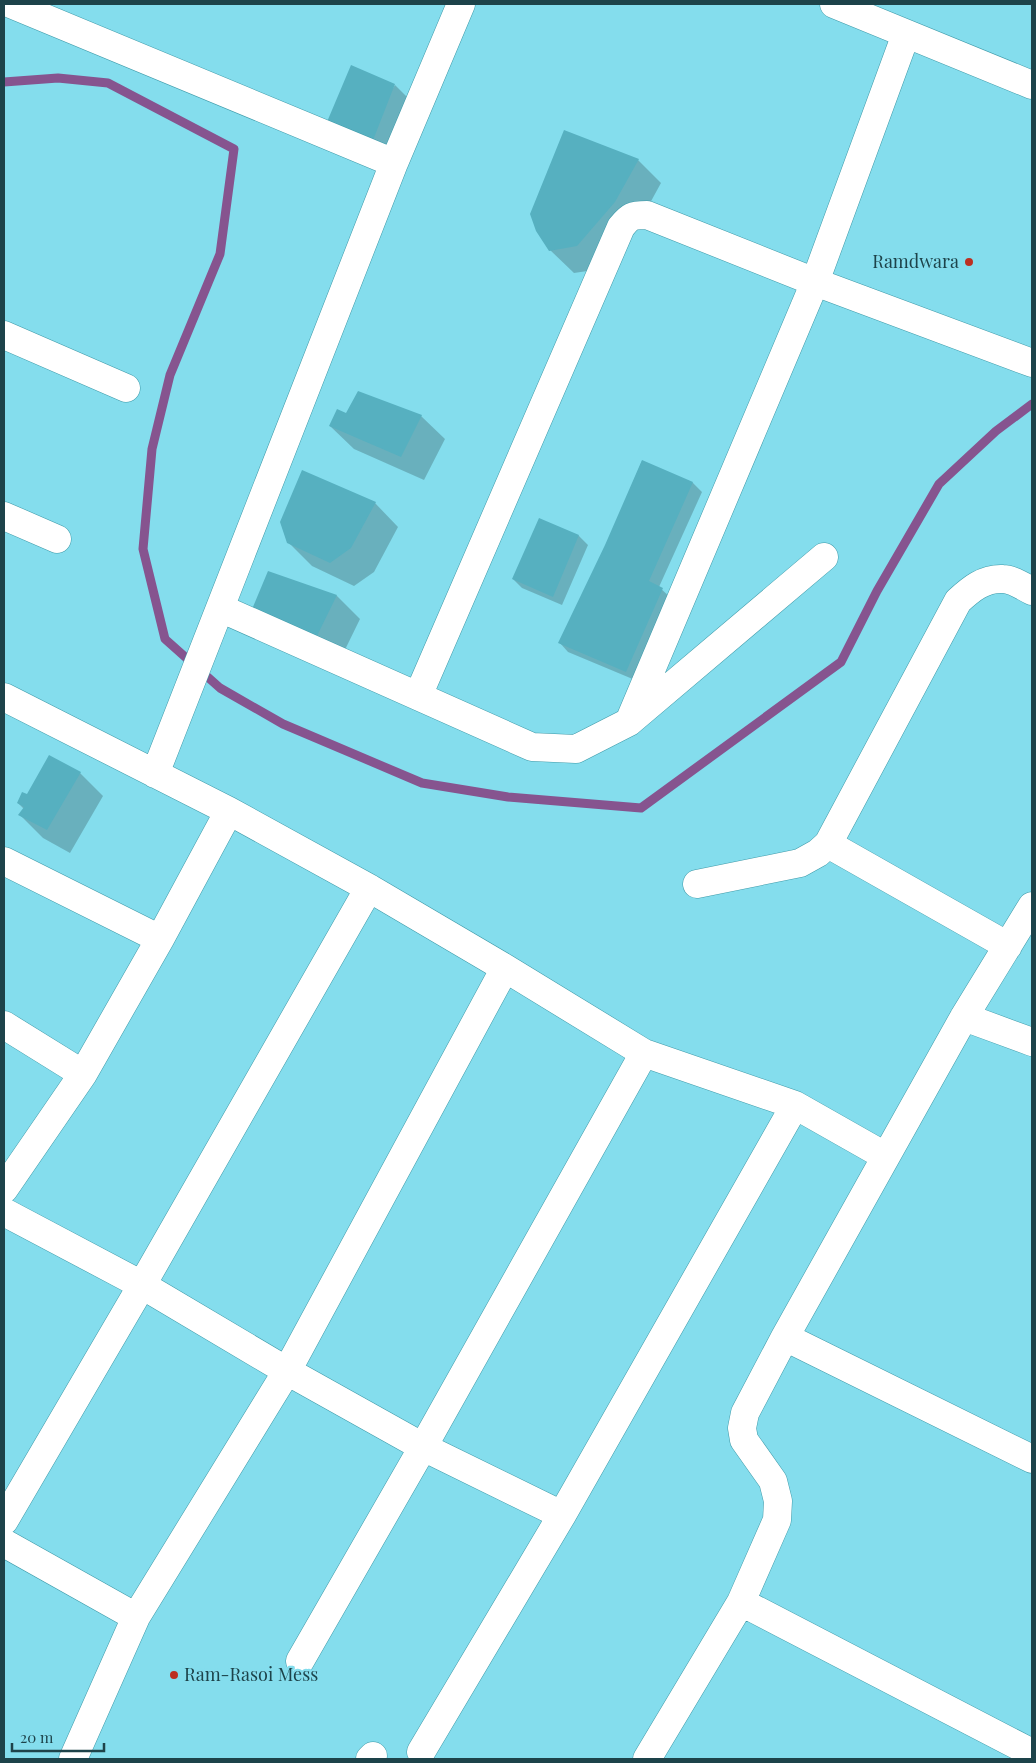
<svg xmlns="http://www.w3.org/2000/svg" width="1036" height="1763" viewBox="0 0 1036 1763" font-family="'Playfair Display',serif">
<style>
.shadow{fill:#0003}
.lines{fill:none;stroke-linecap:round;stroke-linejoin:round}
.stream{stroke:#86548f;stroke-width:9}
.building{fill:#56b0c0}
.minor-casing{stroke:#3e9aa9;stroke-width:29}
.minor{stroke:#fff;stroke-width:28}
.poi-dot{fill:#bc2f21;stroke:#84dded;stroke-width:2}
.labels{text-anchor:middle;stroke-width:4.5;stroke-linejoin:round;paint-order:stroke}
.poi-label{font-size:18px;fill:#1d434a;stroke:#84dded;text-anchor:end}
</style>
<rect width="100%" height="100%" fill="#84dded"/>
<path class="shadow" d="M 395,85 L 418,108 L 393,170 L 349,152 Z
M 638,160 L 661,183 L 638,225 L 601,269 L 574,273 L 550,250 Z
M 346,414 L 421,416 L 445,439 L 424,480 L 354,449 L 330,426 Z
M 642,461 L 693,483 L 702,492 L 659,587 L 671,598 L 635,680 L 568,652 L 560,643 L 606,546 Z
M 375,503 L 398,527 L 374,572 L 354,586 L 312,566 L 288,542 Z
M 539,520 L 579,536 L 588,545 L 562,605 L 522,588 L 513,579 Z
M 269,573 L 337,596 L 360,619 L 340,660 L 274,637 Z
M 80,773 L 103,796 L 70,853 L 43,838 L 20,815 L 24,809 L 18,803 Z"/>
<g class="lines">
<path class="stream" d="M 4,82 L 58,78 L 108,83 L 234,149 L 220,254 L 170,375 L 152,449 L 143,549 L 165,639 L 220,688 L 283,724 L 422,783 L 508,797 L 641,808 L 841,662 L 877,591 L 939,484 L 996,431 L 1032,404"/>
</g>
<path class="building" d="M 351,65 L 395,84 L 370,148 L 324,129 Z
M 564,130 L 639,159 L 615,202 L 577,246 L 549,251 L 536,231 L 530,214 Z
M 358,391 L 422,415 L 401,457 L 329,426 L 337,409 L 346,413 Z
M 642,460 L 693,482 L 649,581 L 663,588 L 626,672 L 558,643 L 605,545 Z
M 302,470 L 376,502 L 351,548 L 330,563 L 287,543 L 280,522 Z
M 539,518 L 579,535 L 553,597 L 512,579 Z
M 268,571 L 337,595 L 316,638 L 250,614 Z
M 49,755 L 81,772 L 47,830 L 18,815 L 24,807 L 17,803 L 22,792 L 27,794 Z"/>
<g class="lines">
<g class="minor-casing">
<path id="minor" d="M 11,4 L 394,163
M 834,4 L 1032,85
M 4,335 L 126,388
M 4,516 L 57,539
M 220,608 L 532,747 L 576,749 L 629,722 L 824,557
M 418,696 L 621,227 C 630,216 632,215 647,215 L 815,282 L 1032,363
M 4,697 L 229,811 L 369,888 L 505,968 L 644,1053 L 795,1105 L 885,1156
M 629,722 L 815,282 L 906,34
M 155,774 L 394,163 L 461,4
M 828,844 L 1008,946
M 4,861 L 160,939
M 697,884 L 800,863 L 818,853 L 828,844 L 958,601 C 971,589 984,578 1003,579 C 1012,579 1024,587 1032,591
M 964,1017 L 1032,1042
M 4,1025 L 83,1074
M 4,1189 L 83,1074 L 160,939 L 229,811
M 4,1212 L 142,1285 L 287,1371 L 423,1447 L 562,1515
M 785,1337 L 1032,1459
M 4,1521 L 142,1285 L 369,888
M 4,1543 L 136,1617
M 741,1602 L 1032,1753
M 300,1661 L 423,1447 L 644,1053
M 421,1752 L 562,1515 L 795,1105
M 73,1759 L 136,1617 L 287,1371 L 505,968
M 370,1759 L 373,1756
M 647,1759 L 741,1602 L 777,1520 L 778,1501 L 773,1481 L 744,1440 L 742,1428 L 745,1413 L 785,1337 L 964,1017 L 1032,906"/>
</g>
<use href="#minor" class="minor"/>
</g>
<g class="poi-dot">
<circle cx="969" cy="262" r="5"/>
<circle cx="174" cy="1675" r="5"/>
</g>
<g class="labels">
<g class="poi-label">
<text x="959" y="268">Ramdwara</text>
<text x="184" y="1681" text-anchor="start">Ram-Rasoi Mess</text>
</g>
</g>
<rect width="1036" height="1763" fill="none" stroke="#1d434a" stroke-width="10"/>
<path d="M12 1743v8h92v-8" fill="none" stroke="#1d434a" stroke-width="2.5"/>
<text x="20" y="1743" font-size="15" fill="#1d434a" stroke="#84dded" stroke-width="4" paint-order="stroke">20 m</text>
</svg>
